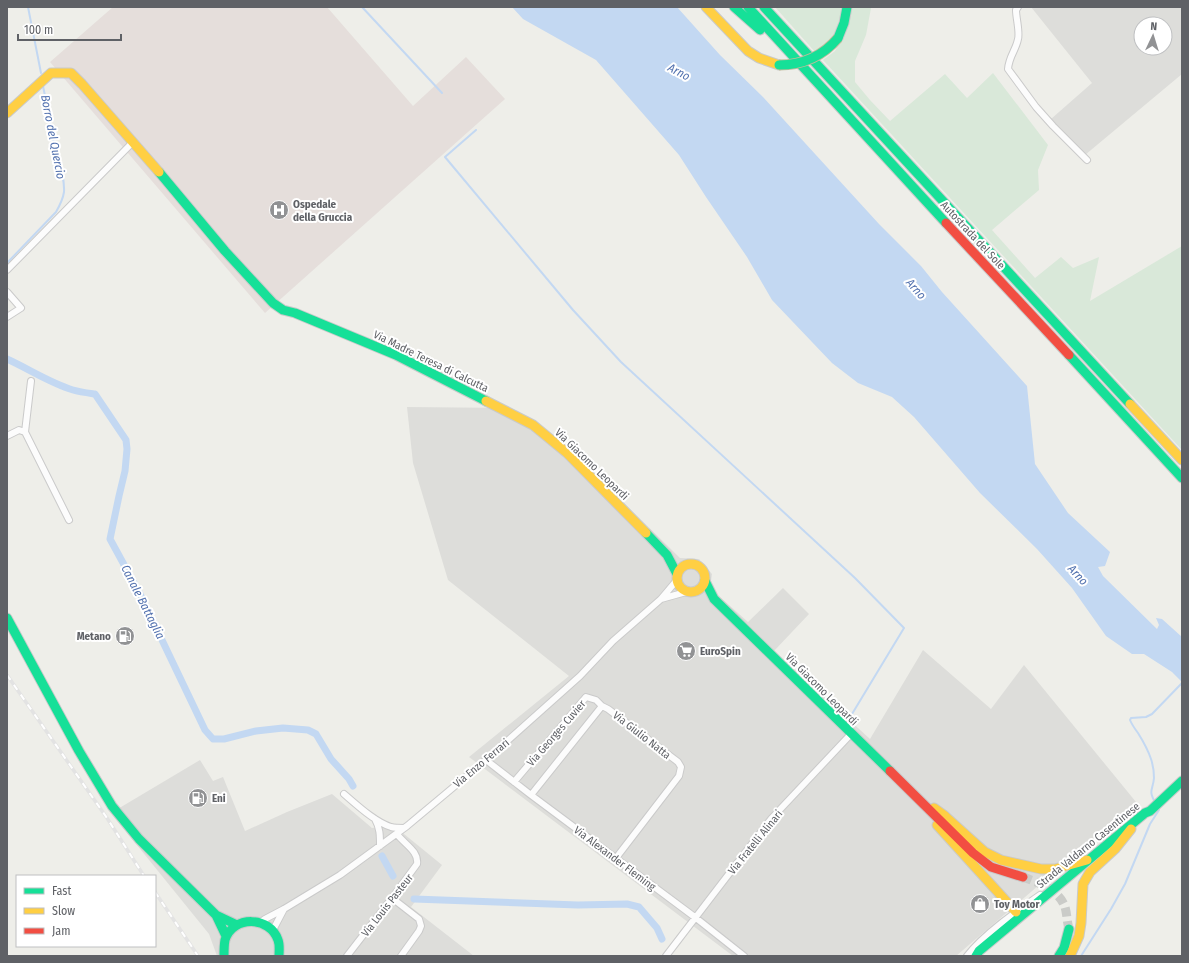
<svg xmlns="http://www.w3.org/2000/svg" width="1189" height="963" viewBox="0 0 1189 963" font-family="'Fira Sans Condensed',sans-serif">
<style>
.industrial{fill:#ddddda;fill-rule:evenodd}
.medical{fill:#e5dedb}
.green{fill:#d9e8d9}
.water{fill:#c3d8f2}
.lines{fill:none;stroke-linecap:round;stroke-linejoin:round}
.stream{stroke:#c3d8f2;stroke-width:2}
.canal{stroke:#c3d8f2;stroke-width:7}
.secondary-tunnel{stroke:#cacbc8;stroke-width:9;stroke-dasharray:9 4.5;stroke-linecap:butt}
.street-casing{stroke:#cacaca;stroke-width:8}
.fast-casing{stroke:#c9caca;stroke-width:11}
.slow-casing{stroke:#c9caca;stroke-width:11}
.jam-casing{stroke:#c9caca;stroke-width:11}
.street{stroke:#fcfcfc;stroke-width:6}
.fast{stroke:#16e098;stroke-width:9}
.slow{stroke:#ffcf43;stroke-width:9}
.jam{stroke:#f24e42;stroke-width:9}
.rail-casing{stroke:#e3e3e3;stroke-width:3.5}
.rail{stroke:#fff;stroke-width:2;stroke-dasharray:6;stroke-linecap:butt}
.fast-bridge-casing{stroke:#c1bb9a;stroke-width:11;stroke-linecap:butt}
.fast-bridge{stroke:#16e098;stroke-width:9}
.labels{text-anchor:middle;stroke-width:4;stroke-linejoin:round;paint-order:stroke}
.poi-label{font-size:11px;font-weight:bold;fill:#5f6166;stroke:#fff;text-anchor:start}
.street-label{font-size:11px;fill:#5f6166;stroke:#fff}
.water-label{font-size:12px;font-style:italic;fill:#5372af;stroke:#fff}
</style>
<rect width="100%" height="100%" fill="#eeeee9"/>
<path class="industrial" d="M 1031,7 L 1182,7 L 1182,74 L 1085,155 L 1051,119 L 1092,83 ZM 1141,24 L 1165,24 L 1165,48 L 1141,48 Z
M 407,407 L 510,408 L 534,421 L 563,443 L 680,558 L 699,559 L 712,574 L 710,588 L 748,622 L 783,588 L 809,614 L 774,651 L 870,739 L 923,650 L 991,709 L 1024,665 L 1136,802 L 956,956 L 733,956 L 469,757 L 569,676 L 448,580 L 413,463 Z
M 200,760 L 213,781 L 223,777 L 245,831 L 287,812 L 332,794 L 372,828 L 393,825 L 442,865 L 411,907 L 474,956 L 217,956 L 209,934 L 111,813 Z"/>
<path class="medical" d="M 113,7 L 327,7 L 413,106 L 466,57 L 505,99 L 265,313 L 50,62 Z"/>
<path class="green" d="M 775,7 L 843,7 C 836,31 836,37 816,53 Z
M 851,7 L 871,7 L 871,8 L 866,35 L 855,61 L 855,82 L 870,100 L 890,121 L 945,74 L 967,98 L 993,73 L 1048,145 L 1038,170 L 1039,190 L 992,230 L 1035,278 L 1061,257 L 1073,268 L 1099,257 L 1090,301 L 1182,246 L 1182,450 L 823,60 L 835,51 L 845,33 Z"/>
<path class="water" d="M 512,7 L 677,7 L 720,55 L 763,97 L 879,224 L 921,266 L 942,292 L 1027,386 L 1035,464 L 1068,513 L 1110,552 L 1105,566 L 1098,567 L 1103,576 L 1157,629 L 1159,625 L 1156,618 L 1162,619 L 1182,637 L 1182,682 L 1172,672 L 1144,654 L 1132,654 L 1106,636 L 1072,588 L 1037,549 L 980,493 L 914,417 L 892,397 L 858,383 L 832,363 L 772,300 L 747,257 L 706,197 L 679,155 L 596,60 L 523,19 Z"/>
<g class="lines">
<path class="stream" d="M 28,7 L 41,73
M 362,7 L 442,93
M 476,130 L 445,157 L 573,310 L 621,362 L 855,578 L 904,628 L 852,714
M 7,263 L 56,212 C 60,205 63,199 64,192 C 65,176 58,159 54,144 C 50,125 47,105 43,86
M 1155,802 C 1148,790 1153,790 1154,778 C 1154,772 1153,765 1151,759 C 1148,750 1143,741 1138,733 C 1135,729 1132,725 1130,720 L 1131,718 L 1146,717 L 1152,714 L 1182,683
M 1081,956 L 1111,909 L 1125,884 L 1150,824 L 1159,810 L 1158,808"/>
<path class="canal" d="M 7,359 C 29,369 50,383 73,390 C 80,392 88,393 95,394 L 126,440 L 127,449 L 125,471 L 119,496 L 110,539 L 140,594 L 205,730 L 213,739 L 224,739 L 256,731 L 283,728 L 308,730 L 316,734 L 331,759 L 349,779 L 353,786
M 382,856 L 393,876
M 414,899 L 578,905 L 627,904 L 639,907 L 657,928 L 662,939"/>
<path class="secondary-tunnel" d="M 1023,877 C 1039,883 1059,890 1065,907 C 1067,914 1067,922 1069,929"/>
<g class="street-casing">
<path id="street" d="M 1018,7 L 1016,10 C 1016,18 1020,32 1018,39 C 1016,50 1009,56 1008,69 L 1036,107 L 1053,126 L 1087,160
M 7,270 L 133,142
M 7,292 L 21,308 L 7,317
M 31,381 L 25,432 L 69,520
M 7,436 L 19,430 L 25,432
M 661,599 L 686,592
M 486,760 L 531,795 L 696,918 L 744,956
M 514,782 L 586,697 L 596,700 L 602,706 L 608,709 L 678,762 L 681,767 L 679,776 L 616,858
M 344,794 C 357,805 375,822 391,827 C 395,828 400,828 404,828
M 531,795 L 602,706
M 375,819 C 380,828 380,835 380,846
M 392,898 L 419,919 L 421,926 L 419,931 L 401,956
M 261,922 L 265,919 L 284,909 L 340,875 L 407,826 L 486,760 L 580,676 L 613,641 L 661,599 L 677,580
M 273,930 L 284,909
M 347,956 L 392,898 L 417,864 C 419,851 404,844 397,834
M 666,956 L 771,819 L 851,734
M 967,956 C 984,934 1017,911 1040,895"/>
</g>
<g class="fast-casing">
<path id="fast" d="M 734,7 L 760,30
M 748,7 L 946,223
M 764,7 L 1130,404
M 838,38 L 844,23 L 847,7
M 159,172 L 225,251 L 273,303 L 283,310 L 295,313 L 396,355 L 486,401
M 1069,355 L 1182,478
M 646,533 L 667,555 L 677,574
M 705,581 L 714,599 L 890,771
M 7,618 L 79,751 L 112,806 L 139,839 L 216,915 L 237,925
M 216,915 L 226,936
M 224,956 C 224,951 224,945 225,940 C 233,915 270,916 278,940 C 280,945 279,951 279,956
M 976,956 L 979,951 L 1145,813 L 1150,811 L 1182,781
M 1059,956 L 1064,948 L 1069,929"/>
</g>
<g class="slow-casing">
<path id="slow" d="M 706,7 L 748,51 L 759,58 L 779,65
M 7,113 L 51,73 L 71,73 L 82,84 L 159,172
M 486,401 L 533,425 L 567,453 L 646,533
M 1130,404 L 1182,460
M677 578a14 14 0 1 1 28 0a14 14 0 1 1-28 0Z
M 934,808 L 945,816 L 985,852 L 1001,860 L 1041,869 L 1055,869 L 1087,860
M 937,825 L 1016,912
M 1070,956 L 1079,936 L 1081,923 L 1083,884 L 1090,872 L 1115,849 L 1131,829"/>
</g>
<g class="jam-casing">
<path id="jam" d="M 946,223 L 1069,355
M 890,771 L 973,853 L 991,867 L 1023,877"/>
</g>
<use href="#street" class="street"/>
<use href="#fast" class="fast"/>
<use href="#slow" class="slow"/>
<use href="#jam" class="jam"/>
<g class="rail-casing">
<path id="rail" d="M 7,675 L 107,818 L 144,876
M 155,892 L 198,956"/>
</g>
<use href="#rail" class="rail"/>
<g class="fast-bridge-casing">
<path id="fast-bridge" d="M 779,65 C 803,65 822,57 838,38"/>
</g>
<use href="#fast-bridge" class="fast-bridge"/>
</g>
<defs>
<g id="hospital-disc" transform="scale(1)"><circle r="9.5" fill="#919294" stroke="#fff"/><path d="M-5-5h3v3.5h4V-5h3V5h-3V1.5h-4V5h-3Z" fill="#fff"/></g>
<g id="fuel-disc" transform="scale(1)"><circle r="9.5" fill="#919294" stroke="#fff"/><path d="M-5.5-6h7V0h2V4h1.3V-2.5L3-4.5l.8-.8L6-3V5H2.5V1h-1V6h-7ZM-4.2-4.7v3.2H.2V-4.7Z" fill="#fff"/></g>
<g id="supermarket-disc" transform="scale(1)"><circle r="9.5" fill="#919294" stroke="#fff"/><path d="M-6-5.5h2.5l.6 2H6L4.5 2H-2.5L-4.4-4H-6ZM-1.5 3.2a1.3 1.3 0 1 0 .1 0ZM3 3.2a1.3 1.3 0 1 0 .1 0Z" fill="#fff"/></g>
<g id="shop-disc" transform="scale(1)"><circle r="9.5" fill="#919294" stroke="#fff"/><path d="M-5-2.5h2.3a2.7 3.5 0 0 1 5.4 0H5L5.5 6h-11ZM-1.5-2.5h3a1.5 2.3 0 0 0-3 0Z" fill="#fff"/></g>
</defs>
<g fill-rule="evenodd">
<use href="#hospital-disc" x="279" y="210"/>
<use href="#fuel-disc" x="125" y="636"/>
<use href="#supermarket-disc" x="686" y="651"/>
<use href="#fuel-disc" x="198" y="798"/>
<use href="#shop-disc" x="980" y="904"/>
</g>
<g class="labels">
<g class="poi-label">
<text x="293" y="208">Ospedale<tspan x="293" dy="13">della Gruccia</tspan></text>
<text x="111" y="640" text-anchor="end">Metano</text>
<text x="700" y="655">EuroSpin</text>
<text x="212" y="802">Eni</text>
<text x="994" y="908">Toy Motor</text>
</g>
<g class="street-label">
<text transform="translate(973 235) rotate(47)" y="4">Autostrada del Sole</text>
<text transform="translate(431 361) rotate(26)" y="4">Via Madre Teresa di Calcutta</text>
<text transform="translate(592 464) rotate(44)" y="4">Via Giacomo Leopardi</text>
<text transform="translate(822 689) rotate(45)" y="4">Via Giacomo Leopardi</text>
<text transform="translate(556 733) rotate(-49)" y="4">Via Georges Cuvier</text>
<text transform="translate(642 735) rotate(38)" y="4">Via Giulio Natta</text>
<text transform="translate(481 763) rotate(-40)" y="4">Via Enzo Ferrari</text>
<text transform="translate(755 842) rotate(-51)" y="4">Via Fratelli Alinari</text>
<text transform="translate(1088 845) rotate(-39)" y="4">Strada Valdarno Casentinese</text>
<text transform="translate(615 858) rotate(37)" y="4">Via Alexander Fleming</text>
<text transform="translate(387 905) rotate(-52)" y="4">Via Louis Pasteur</text>
</g>
<g class="water-label">
<text transform="translate(679 72) rotate(27)" y="4">Arno</text>
<text transform="translate(53 137) rotate(79)" y="4">Borro del Quercio</text>
<text transform="translate(916 289) rotate(49)" y="4">Arno</text>
<text transform="translate(1078 575) rotate(47)" y="4">Arno</text>
<text transform="translate(143 602) rotate(63)" y="4">Canale Battaglia</text>
</g>
</g>
<rect width="1189" height="963" fill="none" stroke="#5f6166" stroke-width="16"/>
<rect x="16" y="875" width="140" height="72" fill="#ffffff" stroke="#bfc0c2"/>
<rect x="24" y="888" width="20" height="6" fill="#16e098" stroke="#bfc0c2"/>
<text x="52" y="895" font-size="12" fill="#5f6166">Fast</text>
<rect x="24" y="908" width="20" height="6" fill="#ffcf43" stroke="#bfc0c2"/>
<text x="52" y="915" font-size="12" fill="#5f6166">Slow</text>
<rect x="24" y="928" width="20" height="6" fill="#f24e42" stroke="#bfc0c2"/>
<text x="52" y="935" font-size="12" fill="#5f6166">Jam</text>
<g transform="translate(1153 36) rotate(4)"><circle r="19" fill="#ffffff" stroke="#bfc0c2"/>
<path d="M0-3L7 15L0 10L-7 15Z" fill="#919294"/>
<text y="-6" font-size="11" font-weight="bold" text-anchor="middle" fill="#5f6166">N</text>
</g>
<path d="M18 34v6h103v-6" fill="none" stroke="#5f6166" stroke-width="2"/>
<text x="24" y="34" font-size="12" fill="#5f6166" stroke="#ffffff" stroke-width="3" paint-order="stroke">100 m</text>
</svg>
